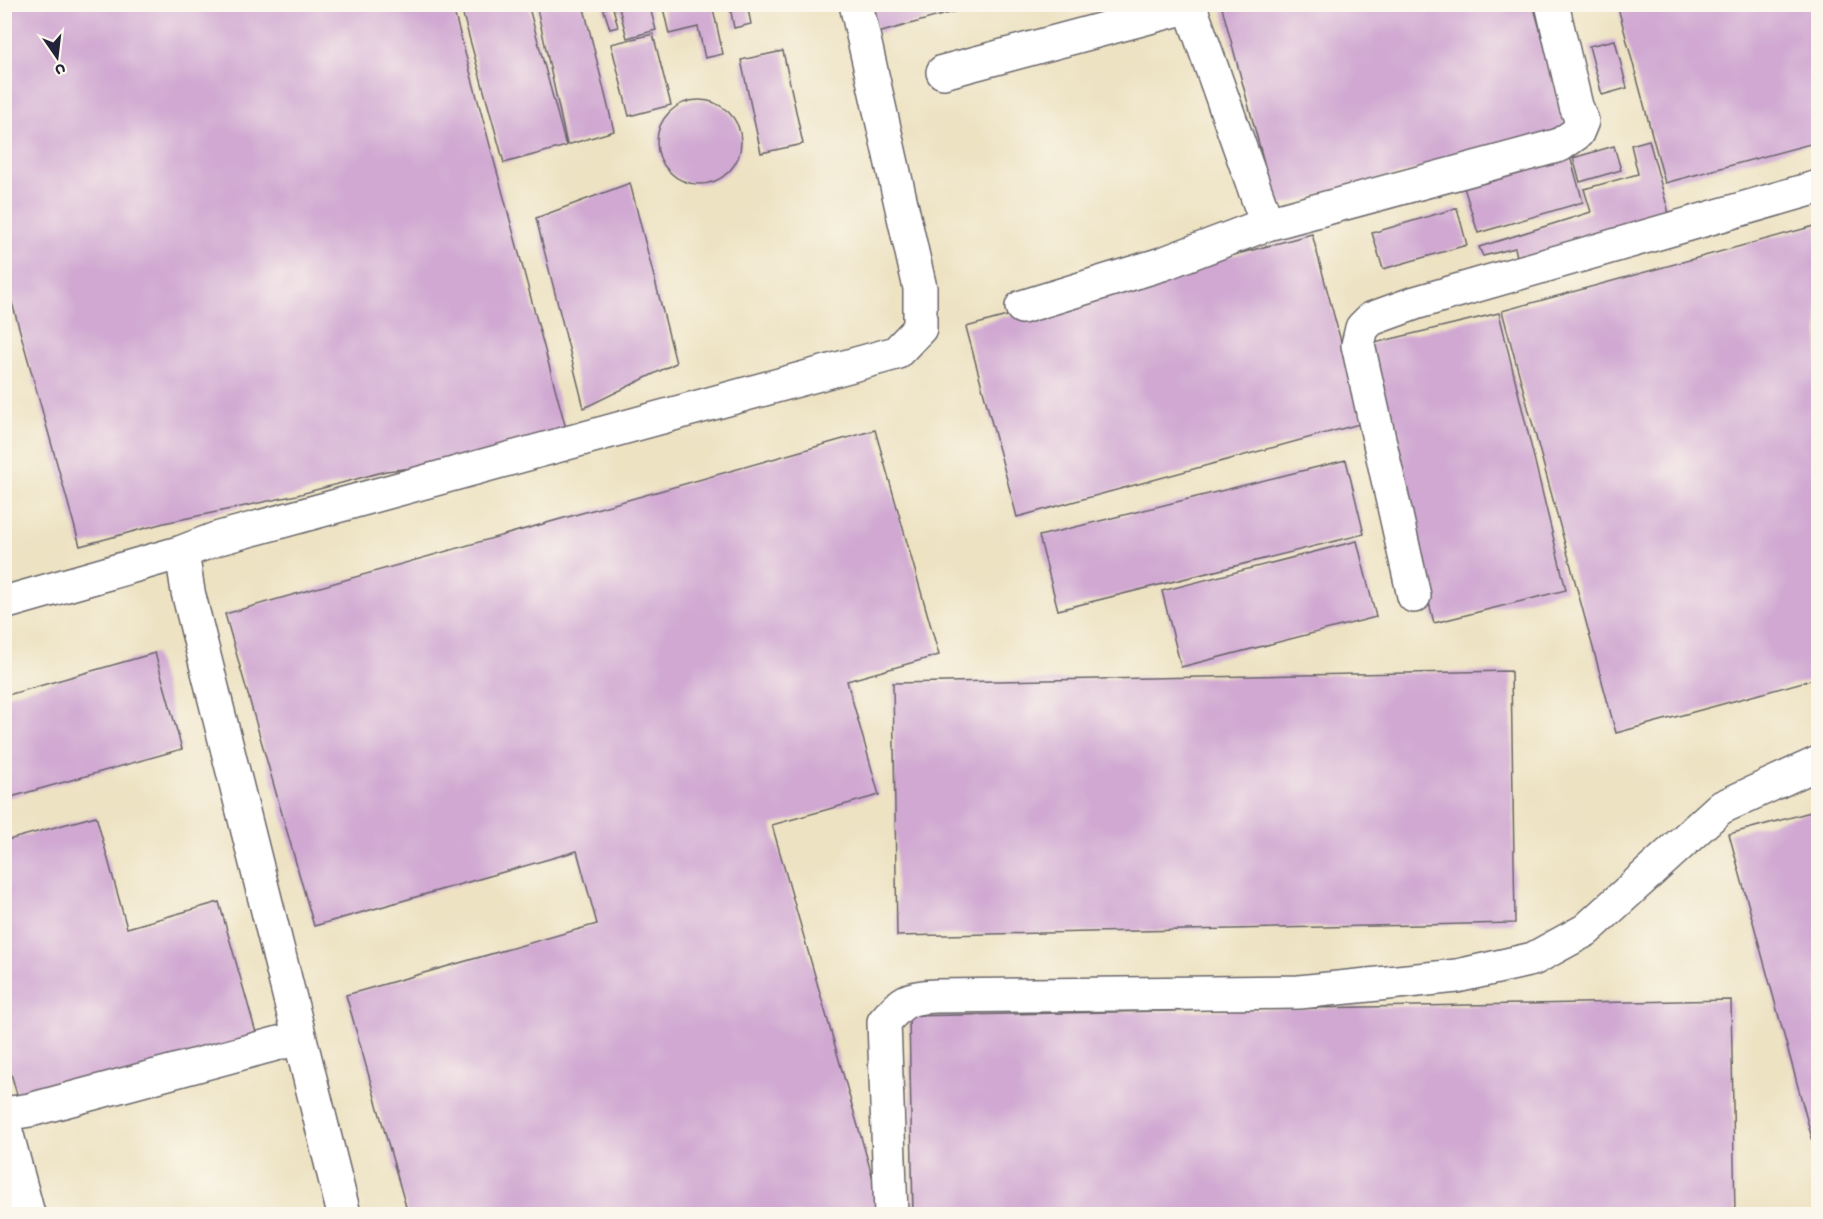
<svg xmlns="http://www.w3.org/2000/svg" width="1823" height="1219" viewBox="0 0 1823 1219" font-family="'Gochi Hand',sans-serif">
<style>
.building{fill:#d0a8d2}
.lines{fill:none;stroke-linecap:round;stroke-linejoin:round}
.minor-casing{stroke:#69656a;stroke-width:36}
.minor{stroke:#fff;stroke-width:33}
</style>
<rect width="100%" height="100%" fill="#fbf7ec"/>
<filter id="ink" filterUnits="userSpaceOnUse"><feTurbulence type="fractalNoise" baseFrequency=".0167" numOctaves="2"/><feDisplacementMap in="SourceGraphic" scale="12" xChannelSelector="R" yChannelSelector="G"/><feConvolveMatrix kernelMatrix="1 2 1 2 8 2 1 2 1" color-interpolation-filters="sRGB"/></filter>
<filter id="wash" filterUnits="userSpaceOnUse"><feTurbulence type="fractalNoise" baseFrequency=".008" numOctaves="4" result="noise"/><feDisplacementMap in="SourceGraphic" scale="24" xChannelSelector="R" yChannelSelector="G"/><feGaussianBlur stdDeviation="1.35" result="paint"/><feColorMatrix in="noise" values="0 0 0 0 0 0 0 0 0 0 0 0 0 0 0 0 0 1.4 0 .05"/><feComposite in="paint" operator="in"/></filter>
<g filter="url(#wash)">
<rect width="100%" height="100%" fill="#ede2c2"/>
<g id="blocks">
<path class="building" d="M 4,4 L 452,4 L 568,436 L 474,461 L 386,471 L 297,495 L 164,523 L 80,546 L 4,274 Z
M 460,4 L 528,4 L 566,146 L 504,163 Z
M 536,4 L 583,4 L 614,131 L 567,145 Z
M 602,4 L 612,4 L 618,27 L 610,29 Z
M 618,4 L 649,4 L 656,30 L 627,38 Z
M 678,4 L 712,4 L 723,54 L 705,58 L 698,27 L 669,34 L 663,8 Z
M 747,4 L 751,24 L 734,28 L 730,7 Z
M 870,4 L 978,4 L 978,5 L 878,33 Z
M 1221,4 L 1533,4 L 1567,129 L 1276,207 Z
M 1617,4 L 1818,4 L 1818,142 L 1665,183 Z
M 653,34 L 671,105 L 629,116 L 611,44 Z
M 1615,40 L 1627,88 L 1602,95 L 1589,46 Z
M 783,51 L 803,144 L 761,153 L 741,60 Z
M657 142a42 42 0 1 1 84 0a42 42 0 1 1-84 0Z
M 1649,140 L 1673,228 L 1520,269 L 1515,248 L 1483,256 L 1479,247 L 1591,212 L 1584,189 L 1638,174 L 1631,145 Z
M 1614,146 L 1621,170 L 1580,182 L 1573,158 Z
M 1569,153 L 1583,202 L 1478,233 L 1463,184 Z
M 630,183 L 676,363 L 584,408 L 536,218 Z
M 1457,208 L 1467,245 L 1383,269 L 1372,233 Z
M 1818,225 L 1818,678 L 1616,733 L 1502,311 Z
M 1312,234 L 1363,423 L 1017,517 L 966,327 Z
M 1499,313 L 1566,590 L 1434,623 L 1366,345 Z
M 875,430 L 939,655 L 847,681 L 879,795 L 772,825 L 883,1214 L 408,1214 L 346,995 L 597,924 L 577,851 L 314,926 L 225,614 Z
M 1346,460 L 1364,534 L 1058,610 L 1039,536 Z
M 1357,541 L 1376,617 L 1181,667 L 1162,591 Z
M 155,653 L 182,749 L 4,799 L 4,696 Z
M 1511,671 L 1515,923 L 897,936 L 893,683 Z
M 1818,810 L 1818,1160 L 1729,834 Z
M 96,816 L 127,928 L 219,902 L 258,1040 L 20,1105 L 4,1049 L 4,841 Z
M 1731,1000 L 1735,1214 L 913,1214 L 909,1016 Z"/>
</g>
</g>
<g filter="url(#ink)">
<use href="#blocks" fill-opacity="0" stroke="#69656a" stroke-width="1.5"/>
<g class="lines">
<g class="minor-casing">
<path id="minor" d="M 1189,4 L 1267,224
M 943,72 L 1190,6
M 1022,307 L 1162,264 L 1267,224 L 1560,145 L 1577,133 L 1582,121 L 1576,106 L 1552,4
M 1414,596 L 1358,345 L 1362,328 L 1371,319 L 1415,303 L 1818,187
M 4,603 L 182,552
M 4,1114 L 30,1110 L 298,1038
M 4,1124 L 28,1214
M 344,1214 L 188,592 L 182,552 L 216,539 L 896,353 L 920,328 L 920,288 L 856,4
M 891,1214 L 884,1022 C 902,1001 908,997 936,996 L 1299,992 L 1457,976 L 1533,959 L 1586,930 L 1720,808 L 1818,763"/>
</g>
<use href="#minor" class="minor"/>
</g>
</g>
<rect width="1823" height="1219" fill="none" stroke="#fbf7ec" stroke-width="24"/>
<g transform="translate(57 57) rotate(166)" stroke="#fbf7ec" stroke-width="4.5" paint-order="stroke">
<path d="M0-4.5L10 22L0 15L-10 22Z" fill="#22223b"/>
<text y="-9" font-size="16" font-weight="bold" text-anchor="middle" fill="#22223b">U</text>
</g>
</svg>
